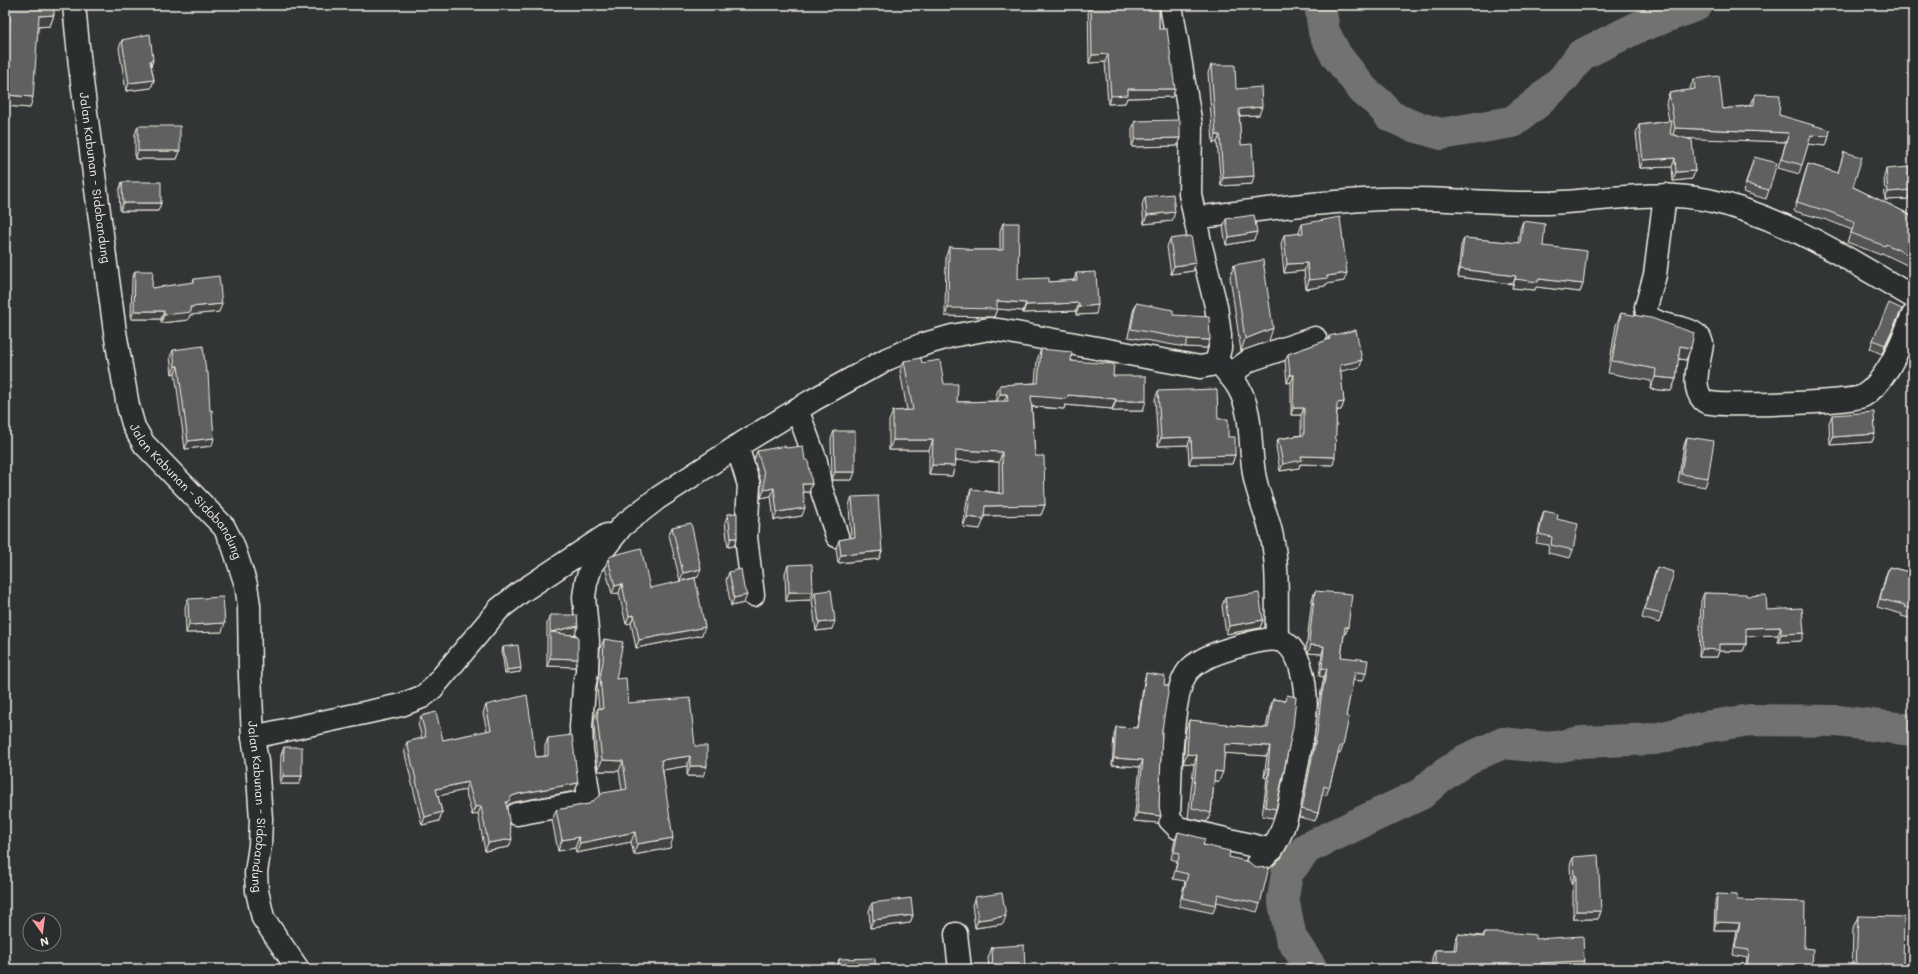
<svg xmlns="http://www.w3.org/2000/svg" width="1918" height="974" viewBox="0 0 1918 974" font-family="Mali,sans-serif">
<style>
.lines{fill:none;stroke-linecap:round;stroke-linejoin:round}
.river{stroke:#727370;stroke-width:32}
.minor-casing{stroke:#f4f1e8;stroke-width:25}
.minor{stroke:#2a2d2e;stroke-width:22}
.wall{fill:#525352;stroke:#f4f1e8}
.shaded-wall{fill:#424342;stroke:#f4f1e8}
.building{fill:#5f605f;stroke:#f4f1e8}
.labels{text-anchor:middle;stroke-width:3;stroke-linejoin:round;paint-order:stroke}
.street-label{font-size:12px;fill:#f4f1e8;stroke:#2a2d2e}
</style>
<rect width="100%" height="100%" fill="#323535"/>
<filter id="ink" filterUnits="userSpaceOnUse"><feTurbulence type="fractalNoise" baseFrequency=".025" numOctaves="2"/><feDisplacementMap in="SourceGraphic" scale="8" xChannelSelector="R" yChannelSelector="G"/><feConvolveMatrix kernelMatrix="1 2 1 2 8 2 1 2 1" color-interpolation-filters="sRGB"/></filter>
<g filter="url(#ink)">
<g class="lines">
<path class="river" d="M 1320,5 L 1324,32 L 1336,55 L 1364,91 L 1379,103 L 1390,116 L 1410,125 L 1441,134 L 1512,122 L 1537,103 L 1563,79 L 1581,55 L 1636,28 L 1697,5
M 1312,969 L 1291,938 L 1283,898 L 1287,873 L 1307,848 L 1421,794 L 1439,778 L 1467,759 L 1503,743 L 1550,748 L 1581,742 L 1655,739 L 1704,727 L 1751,720 L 1837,721 L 1913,730"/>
<g class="minor-casing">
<g id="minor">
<path id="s1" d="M 74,5 L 80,66 L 94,174 L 115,332 L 128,406 L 134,427 L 144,444 L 224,527 L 233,545 L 246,585 L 249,605 L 250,675 L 253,737 L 257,762 L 261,819 L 260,845 L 256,873 L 257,891 L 263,918 L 298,969"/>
<path d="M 1665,195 L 1655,275 L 1646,307 L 1647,315 C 1662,330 1686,323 1700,338 L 1702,344 C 1700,361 1690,386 1703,400 C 1705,402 1708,403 1711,403 C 1728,406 1852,403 1863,396 C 1888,381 1902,340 1913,315"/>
<path d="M 1195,218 C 1256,210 1318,202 1380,199 C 1436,197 1492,204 1548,203 C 1602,201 1655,189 1708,200 C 1783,216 1848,259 1913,297"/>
<path d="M 1217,360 C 1224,369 1232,377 1238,387 C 1253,412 1249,444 1254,473 C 1257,495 1268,515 1272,537 C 1279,571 1276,605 1277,640"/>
<path d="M 1229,375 L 1250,360 L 1315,338"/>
<path d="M 797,409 L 816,461 L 820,485 L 837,536"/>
<path d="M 737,446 L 749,485 L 746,537 L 753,595"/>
<path d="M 253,737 L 401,705 L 422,697 L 431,690 L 499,609 L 521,592 L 607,535"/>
<path d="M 517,814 L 583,802 L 589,797 L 582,750 L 581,727 L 584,687 L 587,672 L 588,641 L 584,597 L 586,583 L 592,564 L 622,526 L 658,498 L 744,442 L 813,400 L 887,359 L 921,345 L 952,336 L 989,329 L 1004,331 L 1200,367 L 1211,365 L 1217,360 L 1220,348 L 1220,335 L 1216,306 L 1200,242 L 1190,194 L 1191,125 L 1171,5"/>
<path d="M 1257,864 C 1266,856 1273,850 1278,839 C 1289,817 1292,790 1297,766 C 1301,742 1308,716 1305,691 C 1304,676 1299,654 1287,644 C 1277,635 1255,642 1243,645 C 1226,650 1202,656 1189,670 C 1169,692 1171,783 1169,815 L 1170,820 L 1178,828 L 1272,850"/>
<path d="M 956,934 L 960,969"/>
</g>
</g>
<use href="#minor" class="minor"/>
</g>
<path class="wall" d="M 5,5 L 54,15 L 50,26 L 38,27 L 30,108 L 5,106 L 5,48 L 6,29 Z
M 1088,5 L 1159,5 L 1159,29 L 1172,97 L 1127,98 L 1125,103 L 1108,104 L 1105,62 L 1089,63 Z
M 122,40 L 153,60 L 151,66 L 154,80 L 151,88 L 126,91 L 119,48 Z
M 1211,65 L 1236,89 L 1259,115 L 1239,116 L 1241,145 L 1252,184 L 1221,186 L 1217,142 L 1213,143 L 1208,73 Z
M 1694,79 L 1723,109 L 1751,105 L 1755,94 L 1779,115 L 1829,136 L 1826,146 L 1808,144 L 1799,174 L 1778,168 L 1786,142 L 1687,138 L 1695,171 L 1692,179 L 1673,181 L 1672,167 L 1640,168 L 1636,133 L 1639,125 L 1669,121 L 1666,103 L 1669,93 L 1691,90 L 1690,88 Z
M 1135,121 L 1180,138 L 1177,146 L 1132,147 L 1132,129 Z
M 138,126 L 180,151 L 177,159 L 135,159 L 135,134 Z
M 1844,152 L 1853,187 L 1913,216 L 1913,268 L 1882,253 L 1881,255 L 1847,242 L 1852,230 L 1827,220 L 1794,211 L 1805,173 L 1808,164 L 1838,173 Z
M 1754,157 L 1769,190 L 1766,199 L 1743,192 Z
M 1886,169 L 1911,190 L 1908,199 L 1885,200 L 1884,177 Z
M 122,182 L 161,203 L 158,211 L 120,211 L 119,191 Z
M 1145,197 L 1172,221 L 1144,224 L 1142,205 Z
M 1226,219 L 1254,240 L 1226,245 L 1223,227 Z
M 1523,221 L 1543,246 L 1583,284 L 1580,292 L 1536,287 L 1535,290 L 1512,288 L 1513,284 L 1458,277 L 1461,246 L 1464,238 L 1518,243 L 1520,229 Z
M 1003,223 L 1018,279 L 1049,282 L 1074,280 L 1076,273 L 1096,314 L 1076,315 L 1076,311 L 1023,313 L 1023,311 L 997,309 L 994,317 L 945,316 L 946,256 L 949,247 L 967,250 L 1000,250 L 1000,231 Z
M 1302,224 L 1344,281 L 1326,284 L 1325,286 L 1306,289 L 1304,271 L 1284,273 L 1281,244 L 1284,235 L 1299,234 L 1299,232 Z
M 1170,239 L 1193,271 L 1171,274 L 1167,247 Z
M 1234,265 L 1269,341 L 1241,351 L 1230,277 Z
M 135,271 L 152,288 L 193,283 L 194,279 L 219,312 L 190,315 L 188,320 L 161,323 L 161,319 L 131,319 L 132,279 Z
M 1136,303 L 1173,315 L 1207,348 L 1185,347 L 1128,337 L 1133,312 Z
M 1621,313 L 1691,348 L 1686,360 L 1678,359 L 1676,379 L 1671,391 L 1650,389 L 1651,381 L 1608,373 L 1616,325 Z
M 1899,317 L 1882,354 L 1870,349 L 1873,340 Z
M 1329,336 L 1360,367 L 1340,371 L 1344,402 L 1341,410 L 1337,410 L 1333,465 L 1300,464 L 1299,468 L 1280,471 L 1276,446 L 1278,439 L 1301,435 L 1301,415 L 1291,415 L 1291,382 L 1287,383 L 1285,361 L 1288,354 L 1322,342 L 1328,340 Z
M 1041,349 L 1113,376 L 1143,411 L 1112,411 L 1112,409 L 1065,405 L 1064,409 L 1032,407 L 1035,456 L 1045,505 L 1041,515 L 984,516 L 980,529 L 963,527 L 967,500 L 971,489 L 999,493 L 999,462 L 956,460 L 955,466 L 952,476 L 929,475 L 929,450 L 889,450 L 889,421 L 893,411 L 907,410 L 900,371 L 904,361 L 922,363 L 944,384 L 957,402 L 996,401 L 996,395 L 1000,385 L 1035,383 L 1037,360 Z
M 173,350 L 210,411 L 212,446 L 185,449 L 175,373 L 172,374 L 170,357 Z
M 1158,391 L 1218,419 L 1228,437 L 1235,455 L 1232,464 L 1189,464 L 1188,445 L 1158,446 L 1155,399 Z
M 1832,415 L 1875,434 L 1872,442 L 1830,445 L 1829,423 Z
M 834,431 L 852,480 L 832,480 L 831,439 Z
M 1687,437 L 1708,478 L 1705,487 L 1678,482 L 1684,445 Z
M 786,448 L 805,460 L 812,484 L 809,492 L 803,492 L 802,516 L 774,520 L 771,496 L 761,498 L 761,482 L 754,460 L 757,451 Z
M 852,497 L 882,551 L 879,559 L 838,563 L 836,548 L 839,540 L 851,538 L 849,505 Z
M 1544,511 L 1557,519 L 1573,550 L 1570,558 L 1548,553 L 1549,545 L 1536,543 L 1541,520 Z
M 728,514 L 737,538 L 734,546 L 728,547 L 725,522 Z
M 672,527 L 698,577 L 680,581 L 669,535 Z
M 608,559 L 650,588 L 702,635 L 636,648 L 631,623 L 626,624 L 619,593 L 612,594 L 605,567 Z
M 788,565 L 810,600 L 786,601 L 785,573 Z
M 1657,567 L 1662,614 L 1659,623 L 1642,618 L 1654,575 Z
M 1889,567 L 1913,573 L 1913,619 L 1901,616 L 1902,614 L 1877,607 L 1886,575 Z
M 729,572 L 744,603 L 731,606 L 726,580 Z
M 1315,591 L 1348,627 L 1345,635 L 1344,635 L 1341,657 L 1363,681 L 1353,680 L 1346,716 L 1343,746 L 1340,754 L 1338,754 L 1329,788 L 1326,796 L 1322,794 L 1318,813 L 1315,821 L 1299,817 L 1314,741 L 1318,706 L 1324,677 L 1319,676 L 1322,654 L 1308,653 L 1306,649 L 1312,599 Z
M 815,592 L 832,629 L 816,631 L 812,600 Z
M 1704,593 L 1746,596 L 1767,610 L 1801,641 L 1778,642 L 1778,635 L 1746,636 L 1746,644 L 1743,651 L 1719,651 L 1717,657 L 1699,657 L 1701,601 Z
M 1225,598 L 1263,620 L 1260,628 L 1226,634 L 1222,606 Z
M 188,599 L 222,632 L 186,633 L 185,607 Z
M 550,615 L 578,626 L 575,634 L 571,635 L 575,667 L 547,666 L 547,623 Z
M 604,639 L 616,679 L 628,703 L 695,746 L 703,776 L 687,776 L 687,766 L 663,770 L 670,848 L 634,855 L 631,842 L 576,853 L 575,848 L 558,851 L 552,820 L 556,810 L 589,804 L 622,790 L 619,771 L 598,771 L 594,727 L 594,719 L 598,708 L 599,709 L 597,687 L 599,673 L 600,649 Z
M 503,647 L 520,672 L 505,674 L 502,651 Z
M 1146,673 L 1164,685 L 1162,730 L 1159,807 L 1161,816 L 1158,823 L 1134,821 L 1140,767 L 1112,765 L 1114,735 L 1116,727 L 1137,728 L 1144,681 Z
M 1287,695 L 1276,809 L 1273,818 L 1262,816 L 1267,778 L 1264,777 L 1267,756 L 1225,753 L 1219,781 L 1214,781 L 1211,813 L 1207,822 L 1188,818 L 1194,764 L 1183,763 L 1186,729 L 1189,720 L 1227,725 L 1266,728 L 1270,708 L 1273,699 L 1285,701 Z
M 486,705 L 536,757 L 545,756 L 545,746 L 548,738 L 578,783 L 575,791 L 515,802 L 509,804 L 507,808 L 509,847 L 485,851 L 478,814 L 472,815 L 465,790 L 438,796 L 442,812 L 439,821 L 422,825 L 404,750 L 407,742 L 422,738 L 418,724 L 421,716 L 443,740 L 487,731 L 483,713 Z
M 284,747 L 302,776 L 299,784 L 280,784 L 281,755 Z
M 1178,832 L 1229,857 L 1260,904 L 1257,912 L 1217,902 L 1213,913 L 1179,906 L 1185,881 L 1173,879 L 1177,861 L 1171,859 L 1175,840 Z
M 1573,857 L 1601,911 L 1598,919 L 1573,919 L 1573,884 L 1571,884 L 1570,865 Z
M 1717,894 L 1737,900 L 1804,948 L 1812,969 L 1745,969 L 1747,958 L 1733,955 L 1737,930 L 1714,930 L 1715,902 Z
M 975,897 L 1003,924 L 975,928 L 972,905 Z
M 872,903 L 913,915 L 910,923 L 870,928 L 869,911 Z
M 1858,916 L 1903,969 L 1852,969 L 1853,928 Z
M 1484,933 L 1536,939 L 1581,969 L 1432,969 L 1432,958 L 1435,950 L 1454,950 L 1455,942 L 1458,934 L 1483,936 Z
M 992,947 L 1025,969 L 989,969 L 988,958 Z
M 839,959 L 875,968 L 894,969 L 836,969 Z"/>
<path class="shaded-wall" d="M 54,15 L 50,26 L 35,27 L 39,16 Z
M 5,18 L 10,18 L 6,29 L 5,29 Z
M 1108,54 L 1105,62 L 1089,63 L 1092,55 Z
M 153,60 L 150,69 L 150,61 Z
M 154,80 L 151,88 L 126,91 L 129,83 Z
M 1128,89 L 1175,89 L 1172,97 L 1127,98 L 1125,103 L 1108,104 L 1111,96 Z
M 5,95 L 33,97 L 30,108 L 5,106 Z
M 1262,107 L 1259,115 L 1236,116 L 1239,109 Z
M 1675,128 L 1789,133 L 1786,142 L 1672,138 Z
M 1216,135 L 1220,135 L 1217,142 L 1213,143 Z
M 1811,135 L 1829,136 L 1826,146 L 1808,144 Z
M 1180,138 L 1177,146 L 1132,147 L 1135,139 Z
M 138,151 L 180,151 L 177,159 L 135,159 Z
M 1675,158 L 1672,167 L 1640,168 L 1643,160 Z
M 1695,171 L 1692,179 L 1673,181 L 1676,172 Z
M 1254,176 L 1252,184 L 1221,186 L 1223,178 Z
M 1911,190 L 1908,199 L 1885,200 L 1888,192 Z
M 123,203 L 161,203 L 158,211 L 120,211 Z
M 1175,212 L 1172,221 L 1144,224 L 1147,215 Z
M 1257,232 L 1254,240 L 1226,245 L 1229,237 Z
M 1196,263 L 1193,271 L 1171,274 L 1174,266 Z
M 1307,263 L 1304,271 L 1284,273 L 1287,264 Z
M 1460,269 L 1516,276 L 1513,284 L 1458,277 Z
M 1347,273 L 1344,281 L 1326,284 L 1325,286 L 1306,289 L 1309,280 L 1327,276 Z
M 1515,279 L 1539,279 L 1583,284 L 1580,292 L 1536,287 L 1535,290 L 1512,288 Z
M 997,301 L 1026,303 L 1023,311 L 997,309 L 994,317 L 945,316 L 948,308 Z
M 1079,303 L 1076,311 L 1023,313 L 1026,305 Z
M 222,304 L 219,312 L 190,315 L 188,320 L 161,323 L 164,315 L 190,307 Z
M 1098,305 L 1096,314 L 1076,315 L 1079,307 Z
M 1902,309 L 1899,317 L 1882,354 L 1885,345 Z
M 134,311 L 164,311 L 161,319 L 131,319 Z
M 1273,328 L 1269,341 L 1241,351 L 1245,339 Z
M 1188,339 L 1210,340 L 1207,348 L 1185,347 Z
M 1680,346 L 1691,348 L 1686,360 L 1675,358 Z
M 1362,360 L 1360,367 L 1337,372 L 1340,365 Z
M 175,366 L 178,366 L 175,373 L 172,374 Z
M 1290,375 L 1294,375 L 1291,382 L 1287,383 Z
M 1655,377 L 1676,379 L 1671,391 L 1650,389 Z
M 1000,394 L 1007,394 L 1003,405 L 996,404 Z
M 1068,395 L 1116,399 L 1112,409 L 1065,405 L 1064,409 L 1028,406 L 1031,396 Z
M 1116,401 L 1146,401 L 1143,411 L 1112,411 Z
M 1344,402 L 1341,410 L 1334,410 L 1337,403 Z
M 1293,408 L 1304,408 L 1301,415 L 1291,415 Z
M 1875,434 L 1872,442 L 1830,445 L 1833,437 Z
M 1191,437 L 1188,445 L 1158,446 L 1161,438 Z
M 214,438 L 212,446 L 185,449 L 188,441 Z
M 893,440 L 933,440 L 929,450 L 889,450 Z
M 956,450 L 1002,452 L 999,462 L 952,460 Z
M 1235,455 L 1232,464 L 1189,464 L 1192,456 Z
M 1301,456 L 1335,457 L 1333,465 L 1300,464 L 1299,468 L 1280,471 L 1283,464 Z
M 932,465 L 955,466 L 952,476 L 929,475 Z
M 835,472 L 855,472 L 852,480 L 832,480 Z
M 802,484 L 812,484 L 809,492 L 799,492 Z
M 774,488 L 771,496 L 761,498 L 764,490 Z
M 1045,505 L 1041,515 L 982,516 L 985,506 Z
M 805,508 L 802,516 L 774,520 L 777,512 Z
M 967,517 L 984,519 L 980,529 L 963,527 Z
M 731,538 L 737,538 L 734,546 L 728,547 Z
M 882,551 L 879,559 L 838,563 L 841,555 Z
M 701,569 L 698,577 L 680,581 L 683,573 Z
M 622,584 L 619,593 L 612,594 L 615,586 Z
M 789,592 L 813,592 L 810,600 L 786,601 Z
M 747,595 L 744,603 L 731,606 L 734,598 Z
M 634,615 L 631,623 L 626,624 L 629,616 Z
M 1263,620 L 1260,628 L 1226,634 L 1229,626 Z
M 835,621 L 832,629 L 816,631 L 819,623 Z
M 225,623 L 222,632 L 186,633 L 189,625 Z
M 578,626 L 575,634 L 550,639 L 551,632 Z
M 705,627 L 702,635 L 636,648 L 639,640 Z
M 1345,627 L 1348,627 L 1345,635 L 1342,635 Z
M 1781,627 L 1778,635 L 1743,636 L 1746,628 Z
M 1804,633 L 1801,641 L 1778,642 L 1781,634 Z
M 1719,644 L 1746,644 L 1743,651 L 1719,651 L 1717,657 L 1699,657 L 1702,649 Z
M 1311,645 L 1324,646 L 1322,654 L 1308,653 Z
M 550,658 L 578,659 L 575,667 L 547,666 Z
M 521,668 L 520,672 L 505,674 L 507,670 Z
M 1322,668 L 1327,669 L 1324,677 L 1319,676 Z
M 1355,672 L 1366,673 L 1363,681 L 1352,680 Z
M 1225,744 L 1270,746 L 1267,756 L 1222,753 Z
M 1187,754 L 1197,755 L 1194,764 L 1183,763 Z
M 690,756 L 687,766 L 657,771 L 661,760 Z
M 1114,758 L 1143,760 L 1140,767 L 1112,765 Z
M 602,760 L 623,761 L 619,771 L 598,771 Z
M 690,766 L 707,766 L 703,776 L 687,776 Z
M 1268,768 L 1270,768 L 1267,778 L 1264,777 Z
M 1215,771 L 1223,772 L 1219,781 L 1212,781 Z
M 283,776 L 302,776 L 299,784 L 280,784 Z
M 468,782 L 465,790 L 434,797 L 436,789 Z
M 578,783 L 575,791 L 515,802 L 509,804 L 505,810 L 506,802 L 512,796 L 518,794 Z
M 481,806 L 478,814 L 472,815 L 475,807 Z
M 442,812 L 439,821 L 422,825 L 425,817 Z
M 1137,813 L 1161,816 L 1158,823 L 1134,821 Z
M 635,832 L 631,842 L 576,853 L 580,843 Z
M 579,837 L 575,848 L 558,851 L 562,840 Z
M 673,838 L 670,848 L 634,855 L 637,844 Z
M 512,839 L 509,847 L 485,851 L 488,843 Z
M 1576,875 L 1573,884 L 1571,884 L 1574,876 Z
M 1576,911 L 1601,911 L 1598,919 L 1573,919 Z
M 913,915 L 910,923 L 870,928 L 873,920 Z
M 1006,916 L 1003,924 L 975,928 L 978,920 Z
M 1716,922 L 1740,923 L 1737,930 L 1714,930 Z
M 1584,961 L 1581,969 L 1538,969 L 1541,963 Z"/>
<path class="building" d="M 5,5 L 54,5 L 54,15 L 39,16 L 33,97 L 5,95 L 10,18 L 5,18 Z
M 1091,5 L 1159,5 L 1159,29 L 1167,29 L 1175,89 L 1128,89 L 1128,95 L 1111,96 L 1108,54 L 1092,55 Z
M 150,34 L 153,60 L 150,61 L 154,80 L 129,83 L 122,40 Z
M 1211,65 L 1235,65 L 1236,89 L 1261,87 L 1262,107 L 1239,109 L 1241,145 L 1252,144 L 1254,176 L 1223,178 L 1220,135 L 1216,135 Z
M 1719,76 L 1723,109 L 1754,105 L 1755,94 L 1780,95 L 1779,115 L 1830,130 L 1829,136 L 1811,135 L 1802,165 L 1781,159 L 1789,133 L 1675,128 L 1669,93 L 1695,89 L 1694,79 Z
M 1180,120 L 1180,138 L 1135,139 L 1135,121 Z
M 1672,121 L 1670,134 L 1692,140 L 1695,171 L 1676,172 L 1675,158 L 1643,160 L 1639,125 Z
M 138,126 L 180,126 L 180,151 L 138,151 Z
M 1844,152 L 1862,157 L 1853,187 L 1913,216 L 1913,257 L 1886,244 L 1885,246 L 1851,233 L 1855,222 L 1830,212 L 1797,202 L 1808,164 L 1838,173 Z
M 1754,157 L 1777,163 L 1769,190 L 1746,184 Z
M 1910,167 L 1911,190 L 1888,192 L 1886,169 Z
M 122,182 L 161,182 L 161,203 L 123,203 Z
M 1173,194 L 1175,212 L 1147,215 L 1145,197 Z
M 1254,215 L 1257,232 L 1229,237 L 1226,219 Z
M 1340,217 L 1347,273 L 1327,276 L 1328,278 L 1309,280 L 1307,263 L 1287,264 L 1284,235 L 1303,233 L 1302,224 Z
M 1523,221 L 1545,224 L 1543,246 L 1587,251 L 1583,284 L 1539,279 L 1538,282 L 1515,279 L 1516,276 L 1460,269 L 1464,238 L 1520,243 Z
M 1003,223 L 1019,223 L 1018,279 L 1049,278 L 1049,282 L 1077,280 L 1076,273 L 1096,272 L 1098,305 L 1079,307 L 1079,303 L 1026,305 L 1026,303 L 997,301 L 997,309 L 948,308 L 949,247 L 967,248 L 967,250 L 1003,250 Z
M 1191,236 L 1196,263 L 1174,266 L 1170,239 Z
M 1263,260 L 1273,328 L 1245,339 L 1234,265 Z
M 135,271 L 153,271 L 152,288 L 194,282 L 194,279 L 219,276 L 222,304 L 190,307 L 191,312 L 164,315 L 164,311 L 134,311 Z
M 1136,303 L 1173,310 L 1173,315 L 1209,317 L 1210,338 L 1210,340 L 1188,339 L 1131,329 Z
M 1889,303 L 1902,309 L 1885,345 L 1873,340 Z
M 1621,313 L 1651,318 L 1694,333 L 1691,348 L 1680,346 L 1676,379 L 1655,377 L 1656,369 L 1612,361 Z
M 1356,330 L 1362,360 L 1340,365 L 1344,402 L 1337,403 L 1335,457 L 1301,456 L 1302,460 L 1283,464 L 1278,439 L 1304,435 L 1304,408 L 1293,408 L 1294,375 L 1290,375 L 1288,354 L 1322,342 L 1330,339 L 1329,336 Z
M 203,346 L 206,372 L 208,372 L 210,411 L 212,410 L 214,438 L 188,441 L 178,366 L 175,366 L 173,350 Z
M 1041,349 L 1072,352 L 1071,361 L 1114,364 L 1113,376 L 1146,376 L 1146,401 L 1116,401 L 1116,399 L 1068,395 L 1067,399 L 1031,396 L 1035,456 L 1044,456 L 1045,505 L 985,506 L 984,519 L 967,517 L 971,489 L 1003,494 L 1002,452 L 956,450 L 955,466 L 932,465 L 933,440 L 893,440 L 893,411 L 913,410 L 904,361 L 921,358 L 922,363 L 940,360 L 944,384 L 958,384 L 957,402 L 1008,401 L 1007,394 L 1000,394 L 1000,385 L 1038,383 Z
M 1217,389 L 1218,419 L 1228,419 L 1228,437 L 1235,437 L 1235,455 L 1192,456 L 1191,437 L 1161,438 L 1158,391 Z
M 1874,412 L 1875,434 L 1833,437 L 1832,415 Z
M 834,431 L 855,431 L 855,472 L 835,472 Z
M 1687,437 L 1714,441 L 1708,478 L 1681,474 Z
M 785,446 L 786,448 L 803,446 L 805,460 L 808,460 L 812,484 L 802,484 L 805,508 L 777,512 L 774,488 L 764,490 L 764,473 L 757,451 Z
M 878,496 L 882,551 L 841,555 L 839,540 L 855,537 L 852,497 Z
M 1544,511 L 1558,514 L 1557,519 L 1578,524 L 1573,550 L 1551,545 L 1552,537 L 1539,534 Z
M 737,513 L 737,538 L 731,538 L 728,514 Z
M 691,523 L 701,569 L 683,573 L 672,527 Z
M 641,548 L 650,588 L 695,578 L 705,627 L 639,640 L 634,615 L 629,616 L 622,584 L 615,586 L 608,559 L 611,556 Z
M 812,564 L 813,592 L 789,592 L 788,565 Z
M 1657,567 L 1674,572 L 1662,614 L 1645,610 Z
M 1889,567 L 1913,573 L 1913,610 L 1904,607 L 1905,605 L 1880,599 Z
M 741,569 L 744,588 L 747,595 L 734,598 L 729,572 Z
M 831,590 L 835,621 L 819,623 L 815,592 Z
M 1315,591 L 1352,594 L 1348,627 L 1345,627 L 1341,657 L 1368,660 L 1366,673 L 1355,672 L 1346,716 L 1349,717 L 1343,746 L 1340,746 L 1329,788 L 1324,786 L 1318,813 L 1302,809 L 1317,733 L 1321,698 L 1327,669 L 1322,668 L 1324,646 L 1311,645 L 1309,641 Z
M 1259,593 L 1263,620 L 1229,626 L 1225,598 Z
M 1704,593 L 1746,594 L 1746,596 L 1766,595 L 1767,610 L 1802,608 L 1804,633 L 1781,634 L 1781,627 L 1746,628 L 1746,644 L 1719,644 L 1719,650 L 1702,649 Z
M 223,597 L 225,623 L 189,625 L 188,599 Z
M 550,615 L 577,615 L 578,626 L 551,632 L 578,636 L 578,659 L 550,658 Z
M 604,639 L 623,642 L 616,679 L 626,678 L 628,703 L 690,698 L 695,746 L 707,746 L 707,766 L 690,766 L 690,756 L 661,760 L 673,838 L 637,844 L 635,832 L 580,843 L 579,837 L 562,840 L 556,810 L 589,804 L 603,793 L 627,789 L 623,761 L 602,760 L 597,717 L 598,708 L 603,709 L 600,677 L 603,662 Z
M 518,645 L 521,668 L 507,670 L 503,647 Z
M 1146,673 L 1165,676 L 1164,685 L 1169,686 L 1162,730 L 1159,807 L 1161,816 L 1137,813 L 1143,760 L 1114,758 L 1116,727 L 1138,728 Z
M 527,695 L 536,757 L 548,756 L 548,738 L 572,735 L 578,783 L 518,794 L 512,796 L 508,802 L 506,802 L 512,839 L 488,843 L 481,806 L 475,807 L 468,782 L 436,789 L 442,812 L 425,817 L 407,742 L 426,737 L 421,716 L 436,712 L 443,740 L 491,730 L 486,705 Z
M 1287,695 L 1296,697 L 1293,727 L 1276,809 L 1265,807 L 1270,768 L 1268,768 L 1270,746 L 1225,744 L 1223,772 L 1215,771 L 1211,813 L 1192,808 L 1197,755 L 1187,754 L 1189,720 L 1227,724 L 1227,725 L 1268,728 L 1273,699 L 1286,701 Z
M 284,747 L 302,747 L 302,776 L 283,776 Z
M 1178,832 L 1205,839 L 1203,845 L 1230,851 L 1229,857 L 1249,862 L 1256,868 L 1269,867 L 1260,904 L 1218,894 L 1216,905 L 1182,898 L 1188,874 L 1175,871 L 1180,853 L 1174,852 Z
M 1598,855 L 1601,911 L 1576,911 L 1576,875 L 1574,876 L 1573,857 Z
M 1002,893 L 1006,916 L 978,920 L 975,897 Z
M 1717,894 L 1737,895 L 1737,900 L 1805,902 L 1804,948 L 1813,949 L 1812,969 L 1747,969 L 1749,950 L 1735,948 L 1740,923 L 1716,922 Z
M 911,898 L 913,915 L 873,920 L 872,903 Z
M 1858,916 L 1904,917 L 1903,969 L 1856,969 Z
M 1484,933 L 1516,933 L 1536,935 L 1536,939 L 1583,936 L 1584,961 L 1541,963 L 1540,969 L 1435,969 L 1435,950 L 1456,950 L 1458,934 L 1484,937 Z
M 1024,945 L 1025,969 L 991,969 L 993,969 L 992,947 Z
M 875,958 L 875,968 L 894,967 L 894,969 L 839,969 L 839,959 Z"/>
</g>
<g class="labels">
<g class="street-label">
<text dy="4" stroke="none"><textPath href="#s1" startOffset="174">Jalan Kabunan - Sidobandung</textPath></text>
<text dy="4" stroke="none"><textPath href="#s1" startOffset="510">Jalan Kabunan - Sidobandung</textPath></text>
<text dy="4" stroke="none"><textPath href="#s1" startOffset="846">Jalan Kabunan - Sidobandung</textPath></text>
</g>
</g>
<rect width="1918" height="974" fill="none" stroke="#2a2d2e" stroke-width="20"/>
<rect x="10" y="10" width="1898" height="954" fill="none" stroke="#f4f1e8" stroke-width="1.5" filter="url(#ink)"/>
<g transform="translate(42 932) rotate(166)"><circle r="19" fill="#2a2d2e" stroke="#7b7b78"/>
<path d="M0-3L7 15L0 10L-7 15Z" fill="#ff9aa2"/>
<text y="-6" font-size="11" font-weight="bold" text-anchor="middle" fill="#f4f1e8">N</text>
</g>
</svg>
